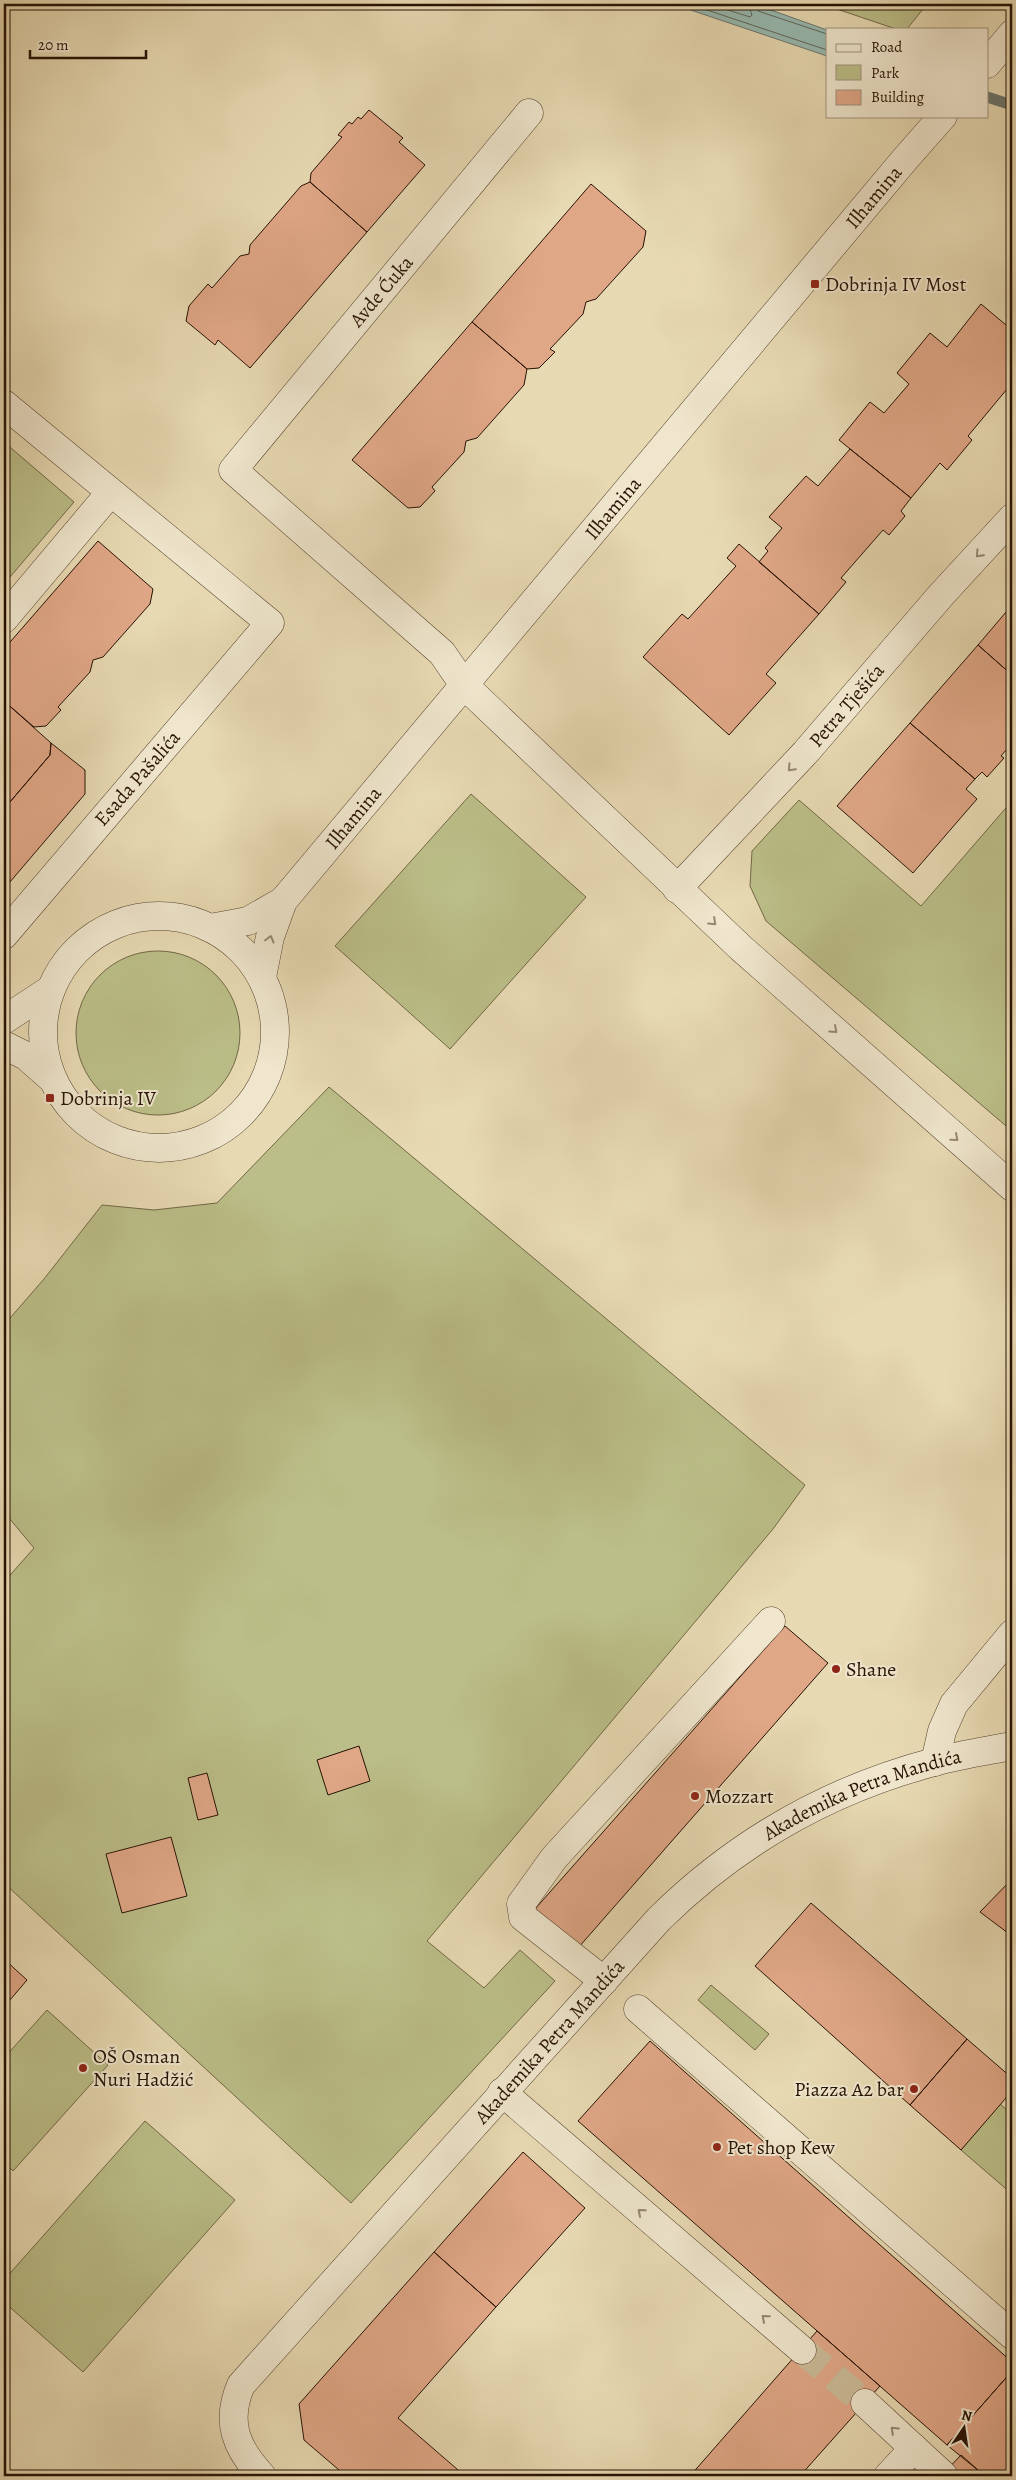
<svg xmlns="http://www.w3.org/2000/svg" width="1016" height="2480" viewBox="0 0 1016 2480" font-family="Alegreya,serif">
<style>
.green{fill:#bbbe88;stroke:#716846}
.water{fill:#97b9b1;stroke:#6a766c}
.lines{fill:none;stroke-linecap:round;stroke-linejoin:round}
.shore{stroke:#5f665a;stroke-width:1}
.stream{stroke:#6a766c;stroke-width:11}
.building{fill:#e0a787;stroke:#271204}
.minor-tunnel{stroke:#cabb98;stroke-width:28;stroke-dasharray:28 14;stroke-linecap:butt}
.minor-casing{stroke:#574430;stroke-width:29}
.minor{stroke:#efe6cd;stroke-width:28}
.oneway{stroke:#958773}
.poi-dot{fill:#8f2418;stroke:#efe6cd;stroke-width:2}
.labels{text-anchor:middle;stroke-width:4;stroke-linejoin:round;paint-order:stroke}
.street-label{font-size:20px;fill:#271204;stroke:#efe6cd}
.poi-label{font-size:20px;fill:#271204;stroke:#efe6cd;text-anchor:start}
</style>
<rect width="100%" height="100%" fill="#e7d9b2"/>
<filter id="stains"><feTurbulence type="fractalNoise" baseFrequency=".004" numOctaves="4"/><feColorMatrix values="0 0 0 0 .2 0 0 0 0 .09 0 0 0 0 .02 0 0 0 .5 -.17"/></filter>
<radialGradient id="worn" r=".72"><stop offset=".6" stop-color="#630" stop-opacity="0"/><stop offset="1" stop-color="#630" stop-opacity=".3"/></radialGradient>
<path class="green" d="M 822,4 L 927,4 L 907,29 L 896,29 Z
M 4,442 L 74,502 L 4,584 Z
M 471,794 L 586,897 L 450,1049 L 335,946 Z
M 799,800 L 921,906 L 1012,801 L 1012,1131 L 766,921 L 750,886 L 752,851 Z
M76 1033a82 82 0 1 1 164 0a82 82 0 1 1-164 0Z
M 329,1087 L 805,1485 L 773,1529 L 427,1941 L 484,1988 L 520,1950 L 555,1981 L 351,2203 L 4,1883 L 4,1582 L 34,1548 L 4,1512 L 4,1325 L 44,1279 L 102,1205 L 154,1210 L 217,1203 Z
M 711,1985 L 769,2034 L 755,2050 L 698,2000 Z
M 47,2010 L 108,2065 L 13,2171 L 4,2162 L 4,2058 Z
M 1000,2104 L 1012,2114 L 1012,2194 L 961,2150 Z
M 145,2121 L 235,2200 L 83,2372 L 4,2302 L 4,2280 Z"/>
<path class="water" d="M 673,4 L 754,4 L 827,30 L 827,56 Z"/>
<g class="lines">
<path class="shore" d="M 689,4 L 827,50
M 709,4 L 750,17 L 752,15 L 748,4
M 755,4 L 758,11 L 827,34"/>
<path class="stream" d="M 987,97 L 1012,105"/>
</g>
<path class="building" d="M 369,110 L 403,138 L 399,142 L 425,165 L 367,232 L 310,182 L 311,173 L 342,137 L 338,135 L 349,122 L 352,124 L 358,117 L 361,119 Z
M 310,182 L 367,232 L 250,368 L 218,340 L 215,345 L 186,321 L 189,306 L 208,284 L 212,288 L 240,256 L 249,254 L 250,245 L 301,186 Z
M 591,184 L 646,231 L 643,247 L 596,299 L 586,302 L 583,314 L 550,349 L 555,352 L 539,368 L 527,369 L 472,322 Z
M 981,304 L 1012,330 L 1012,394 L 1007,389 L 968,436 L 972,440 L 947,470 L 940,463 L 911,498 L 839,440 L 870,402 L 884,413 L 909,384 L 897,373 L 930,333 L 947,347 Z
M 472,322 L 527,369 L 524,385 L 477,438 L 466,441 L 464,452 L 432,487 L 435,491 L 420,507 L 408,508 L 352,460 Z
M 850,449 L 911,498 L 901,511 L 905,516 L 889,535 L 883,530 L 841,578 L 846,582 L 819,614 L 759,562 L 768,551 L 765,548 L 782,528 L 769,517 L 806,476 L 818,486 Z
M 98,541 L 153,589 L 150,604 L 103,657 L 93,660 L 90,672 L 58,707 L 61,710 L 46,726 L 34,727 L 4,701 L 4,649 Z
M 739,544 L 819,614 L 766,674 L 776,683 L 729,735 L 643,657 L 682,614 L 688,619 L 736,566 L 727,558 Z
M 1012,605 L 1012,675 L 978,645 Z
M 978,645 L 1012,675 L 1012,743 L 1001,756 L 1004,758 L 987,777 L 982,772 L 975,779 L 910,723 Z
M 4,701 L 51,743 L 50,755 L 4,809 Z
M 910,723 L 975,779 L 966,789 L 977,799 L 913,873 L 837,806 Z
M 51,743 L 85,770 L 85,794 L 4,889 L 4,809 L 50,755 Z
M 785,1626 L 828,1663 L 578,1948 L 535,1909 Z
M 359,1746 L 370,1781 L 328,1795 L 317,1760 Z
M 207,1773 L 218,1815 L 198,1820 L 188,1778 Z
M 171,1837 L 187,1896 L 122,1913 L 106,1854 Z
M 1012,1879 L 1012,1936 L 980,1912 Z
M 811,1903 L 967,2039 L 910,2105 L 755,1966 Z
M 4,1959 L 27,1980 L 4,2007 Z
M 967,2039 L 1012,2078 L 1012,2091 L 961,2150 L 910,2105 Z
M 650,2041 L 1012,2362 L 1012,2371 L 947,2445 L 578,2121 Z
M 523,2152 L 585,2208 L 496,2307 L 434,2252 Z
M 434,2252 L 496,2307 L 398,2418 L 465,2476 L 346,2476 L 304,2440 L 299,2404 Z
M 817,2331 L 880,2386 L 800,2476 L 690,2476 Z
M 1012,2371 L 1012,2476 L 985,2476 L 947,2445 Z
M 961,2455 L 985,2476 L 941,2476 Z"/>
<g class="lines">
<path class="minor-tunnel" d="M 802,2350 L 865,2403"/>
<g class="minor-casing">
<g id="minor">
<path d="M 987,64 L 1012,34"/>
<path d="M 529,113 L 233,470 L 442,653 L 464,685 L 741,948 L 1012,1187"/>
<path d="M 4,404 L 270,623 L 4,935"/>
<path d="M 4,619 L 110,493"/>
<path id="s1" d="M 677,889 L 805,753 L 942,594 L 1012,518"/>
<circle cx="159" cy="1032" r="116"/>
<path d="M 210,928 L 248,921 L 283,901"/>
<path id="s2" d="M 262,977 L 270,937 L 283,901 L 906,158 L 943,116"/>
<path d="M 4,1020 L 51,989"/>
<path d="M 4,1045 L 26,1056 L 52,1079"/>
<path d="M 935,1762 L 942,1731 L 954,1704 L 1012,1634"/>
<path d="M 604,1981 L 523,1917 L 521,1904 L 554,1858 L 771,1621"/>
<path d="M 638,2009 L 1012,2335"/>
<path d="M 502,2092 L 802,2350"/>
<path d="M 865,2403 L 943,2475"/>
<path id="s3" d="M 262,2476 C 236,2448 225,2422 241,2385 L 659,1919 C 736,1843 828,1790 934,1762 C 959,1755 986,1751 1012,1746"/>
<path d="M 888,2476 L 914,2448"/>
</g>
</g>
<use href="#minor" class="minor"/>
</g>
<defs><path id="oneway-chevron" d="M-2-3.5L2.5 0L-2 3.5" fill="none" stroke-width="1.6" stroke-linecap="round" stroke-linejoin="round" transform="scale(1.25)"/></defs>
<g class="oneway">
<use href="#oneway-chevron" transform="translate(979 554) rotate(133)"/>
<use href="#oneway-chevron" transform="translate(791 768) rotate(133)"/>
<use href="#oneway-chevron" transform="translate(713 922) rotate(43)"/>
<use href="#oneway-chevron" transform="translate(270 939) rotate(-75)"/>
<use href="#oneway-chevron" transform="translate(834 1030) rotate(42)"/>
<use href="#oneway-chevron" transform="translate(955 1138) rotate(41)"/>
<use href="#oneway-chevron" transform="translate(641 2212) rotate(-139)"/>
<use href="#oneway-chevron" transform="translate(765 2318) rotate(-139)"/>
<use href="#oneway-chevron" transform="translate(894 2430) rotate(-137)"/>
</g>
<g class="poi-dot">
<rect x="810" y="279" width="10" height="10" rx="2.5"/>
<rect x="45" y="1093" width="10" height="10" rx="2.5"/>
<circle cx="836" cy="1669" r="5"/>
<circle cx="695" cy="1796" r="5"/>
<circle cx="83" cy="2068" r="5"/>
<circle cx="914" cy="2089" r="5"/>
<circle cx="717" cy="2147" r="5"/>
</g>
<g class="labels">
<g class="street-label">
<text dy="7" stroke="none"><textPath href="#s2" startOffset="998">Ilhamina</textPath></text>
<text transform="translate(381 291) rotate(-50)" y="7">Avde Ćuka</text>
<text dy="7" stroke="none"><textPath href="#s2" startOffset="592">Ilhamina</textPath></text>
<text dy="7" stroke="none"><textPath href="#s1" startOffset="250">Petra Tješića</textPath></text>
<text transform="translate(137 778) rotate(-49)" y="7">Esada Pašalića</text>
<text dy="7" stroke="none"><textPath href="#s2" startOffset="188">Ilhamina</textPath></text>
<text dy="7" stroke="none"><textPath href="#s3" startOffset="968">Akademika Petra Mandića</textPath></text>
<text dy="7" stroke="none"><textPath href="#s3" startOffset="562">Akademika Petra Mandića</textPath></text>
</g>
<g class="poi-label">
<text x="825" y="291">Dobrinja IV Most</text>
<text x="60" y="1105">Dobrinja IV</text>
<text x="846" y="1676">Shane</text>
<text x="705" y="1803">Mozzart</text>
<text x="93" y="2063">OŠ Osman<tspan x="93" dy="23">Nuri Hadžić</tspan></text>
<text x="904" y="2096" text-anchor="end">Piazza A2 bar</text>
<text x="727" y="2154">Pet shop Kew</text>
</g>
</g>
<rect width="1016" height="2480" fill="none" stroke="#e7d9b2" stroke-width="20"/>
<rect x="5" y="5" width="1006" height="2470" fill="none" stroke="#271204" stroke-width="2.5"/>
<rect x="10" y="10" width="996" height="2460" fill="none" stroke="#271204"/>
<rect x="826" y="28" width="162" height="90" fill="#efe6cd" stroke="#9f917d"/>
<rect x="836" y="44" width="25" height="8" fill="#efe6cd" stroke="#9f917d"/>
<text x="871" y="52" font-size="15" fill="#271204">Road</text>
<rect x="836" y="65" width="25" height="15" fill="#bbbe88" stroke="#9f917d"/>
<text x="871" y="78" font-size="15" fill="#271204">Park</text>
<rect x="836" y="90" width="25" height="15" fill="#e0a787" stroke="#9f917d"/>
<text x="871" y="102" font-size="15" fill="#271204">Building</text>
<g transform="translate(964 2428) rotate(13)" stroke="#efe6cd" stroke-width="4" paint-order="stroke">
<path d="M0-4L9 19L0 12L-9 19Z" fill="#271204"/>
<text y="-8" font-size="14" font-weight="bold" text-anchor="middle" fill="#271204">N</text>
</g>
<path d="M30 50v8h116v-8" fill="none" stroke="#271204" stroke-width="2.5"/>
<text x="38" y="50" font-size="15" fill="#271204" stroke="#efe6cd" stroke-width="4" paint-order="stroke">20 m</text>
<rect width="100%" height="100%" filter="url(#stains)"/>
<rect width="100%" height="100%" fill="url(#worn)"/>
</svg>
